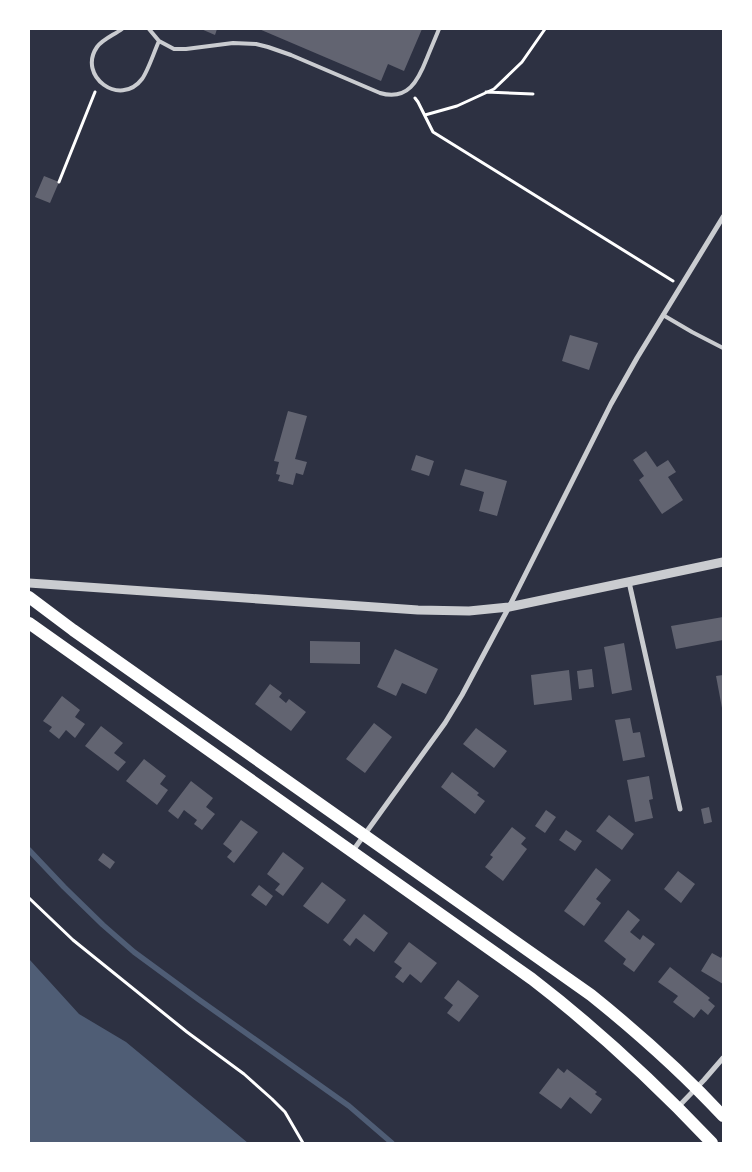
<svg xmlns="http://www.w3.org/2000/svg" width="752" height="1172" viewBox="0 0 752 1172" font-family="'Fira Sans',sans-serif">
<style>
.water{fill:#4f5d75}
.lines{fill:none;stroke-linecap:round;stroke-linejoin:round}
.stream{stroke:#4f5d75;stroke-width:5.5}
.building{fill:#626471}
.path{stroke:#fff;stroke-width:3}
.service{stroke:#caccd0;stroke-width:4}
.minor{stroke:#caccd0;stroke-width:5}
.tertiary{stroke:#caccd0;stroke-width:9}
.primary{stroke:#fff;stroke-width:12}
</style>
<rect width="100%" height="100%" fill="#2d3142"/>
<path class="water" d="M 29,959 L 79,1014 L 126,1042 L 248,1143 L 29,1143 Z"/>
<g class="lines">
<path class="stream" d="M 29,850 L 64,887 L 103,925 L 134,952 L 198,999 L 349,1106 L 392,1143"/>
</g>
<path class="building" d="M 201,29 L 217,29 L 215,35 Z
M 259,29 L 422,29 L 404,71 L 388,64 L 381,81 Z
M 44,176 L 59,182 L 50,203 L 35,197 Z
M 570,335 L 598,343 L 589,370 L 562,361 Z
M 288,411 L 307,416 L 295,459 L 307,462 L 303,475 L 296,473 L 293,485 L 278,481 L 280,475 L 276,474 L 279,462 L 274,461 Z
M 646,451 L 657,467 L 668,460 L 676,472 L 668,477 L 683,500 L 662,514 L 639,480 L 644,476 L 633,460 Z
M 416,455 L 434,461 L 429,476 L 411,470 Z
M 465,469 L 507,481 L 497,516 L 479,511 L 484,492 L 460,485 Z
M 723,617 L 723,640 L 676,649 L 671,626 Z
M 310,641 L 360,642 L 360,664 L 310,663 Z
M 624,643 L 632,690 L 612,694 L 604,647 Z
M 395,649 L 438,669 L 426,694 L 402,683 L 396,696 L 377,687 Z
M 592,669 L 594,687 L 579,689 L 577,671 Z
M 569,670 L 572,700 L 534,705 L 531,675 Z
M 723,675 L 723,708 L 722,708 L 716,676 Z
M 270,684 L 282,693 L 279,697 L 286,703 L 289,699 L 306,712 L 291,731 L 255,704 Z
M 62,696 L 80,710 L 75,717 L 85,724 L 75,738 L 66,730 L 59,739 L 49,731 L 52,727 L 43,721 Z
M 630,718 L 633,733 L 640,732 L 645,757 L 623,761 L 615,720 Z
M 374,723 L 392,737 L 365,773 L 346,759 Z
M 101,726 L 123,743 L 114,753 L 126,762 L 118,771 L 85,746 Z
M 476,728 L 507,751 L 494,768 L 463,744 Z
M 144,759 L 166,776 L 160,784 L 168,790 L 157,805 L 126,781 Z
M 452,772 L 479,793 L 477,795 L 485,801 L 475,814 L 441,787 Z
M 649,776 L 653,799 L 649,800 L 653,818 L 635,822 L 627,780 Z
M 191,781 L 213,798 L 206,807 L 215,814 L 202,830 L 194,824 L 197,820 L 184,810 L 178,819 L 168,811 Z
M 709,807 L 712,822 L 704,824 L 701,809 Z
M 546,810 L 556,817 L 545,833 L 535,826 Z
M 609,815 L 634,834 L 622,850 L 596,831 Z
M 241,820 L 258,832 L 234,863 L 227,857 L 232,851 L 223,844 Z
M 512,827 L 526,838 L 521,844 L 527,849 L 503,881 L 485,867 L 493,857 L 490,855 Z
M 566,830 L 582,841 L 575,851 L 559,840 Z
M 283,852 L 304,868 L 283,896 L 275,890 L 280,884 L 267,874 Z
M 103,853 L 115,862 L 110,869 L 98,860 Z
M 596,868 L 611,880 L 596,899 L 601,903 L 584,926 L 564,911 Z
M 678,871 L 695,884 L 681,903 L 664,889 Z
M 322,882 L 346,900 L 328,924 L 303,906 Z
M 259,885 L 273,896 L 266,906 L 251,895 Z
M 628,910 L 640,920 L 630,932 L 640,940 L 643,935 L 655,944 L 634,972 L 623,964 L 626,959 L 604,941 Z
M 364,914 L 388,933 L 374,952 L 356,938 L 350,946 L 343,940 Z
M 409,942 L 437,963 L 421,983 L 410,974 L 403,983 L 395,977 L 402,968 L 394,962 Z
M 712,953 L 721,958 L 723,954 L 723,984 L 701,971 Z
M 670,967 L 710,998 L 708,1000 L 715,1006 L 708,1015 L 701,1009 L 694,1018 L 673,1002 L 678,996 L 658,982 Z
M 458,980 L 479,996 L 459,1022 L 447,1013 L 453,1005 L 444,998 Z
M 558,1068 L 564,1073 L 567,1069 L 597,1092 L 595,1094 L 602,1099 L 591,1114 L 570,1097 L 561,1109 L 539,1093 Z"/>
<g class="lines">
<path class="path" d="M 486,92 L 533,94
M 415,98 L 418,102 L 433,132 L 673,281
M 425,115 L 457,106 L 494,89 L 522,62 L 545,29
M 59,182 L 95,92
M 29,898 L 73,940 L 187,1032 L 244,1074 L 272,1099 L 285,1112 L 303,1143"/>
<path class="service" d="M 122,29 C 114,35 103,39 97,47 C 77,76 120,108 142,79 C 148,71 154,52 159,41
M 149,29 L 159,41 L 174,49 L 186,49 L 233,43 L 256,44 L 268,47 L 291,55 L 380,93 C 408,101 418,81 427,58 C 431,48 435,39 439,29
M 663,315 L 692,332 L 723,348"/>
<path class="minor" d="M 629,582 L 680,809
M 352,852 L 445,723 L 462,695 L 509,607 L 611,404 L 637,358 L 723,217
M 678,1107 L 704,1080 L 723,1058"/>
<path class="tertiary" d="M 29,583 L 418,610 L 469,611 L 509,607 L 723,562"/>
<path class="primary" d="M 29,597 L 73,630 L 591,995 C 637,1032 682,1072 723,1116
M 29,623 L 532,979 C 597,1029 656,1084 712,1143"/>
</g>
<rect width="752" height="1172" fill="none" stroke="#ffffff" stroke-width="60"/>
</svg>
